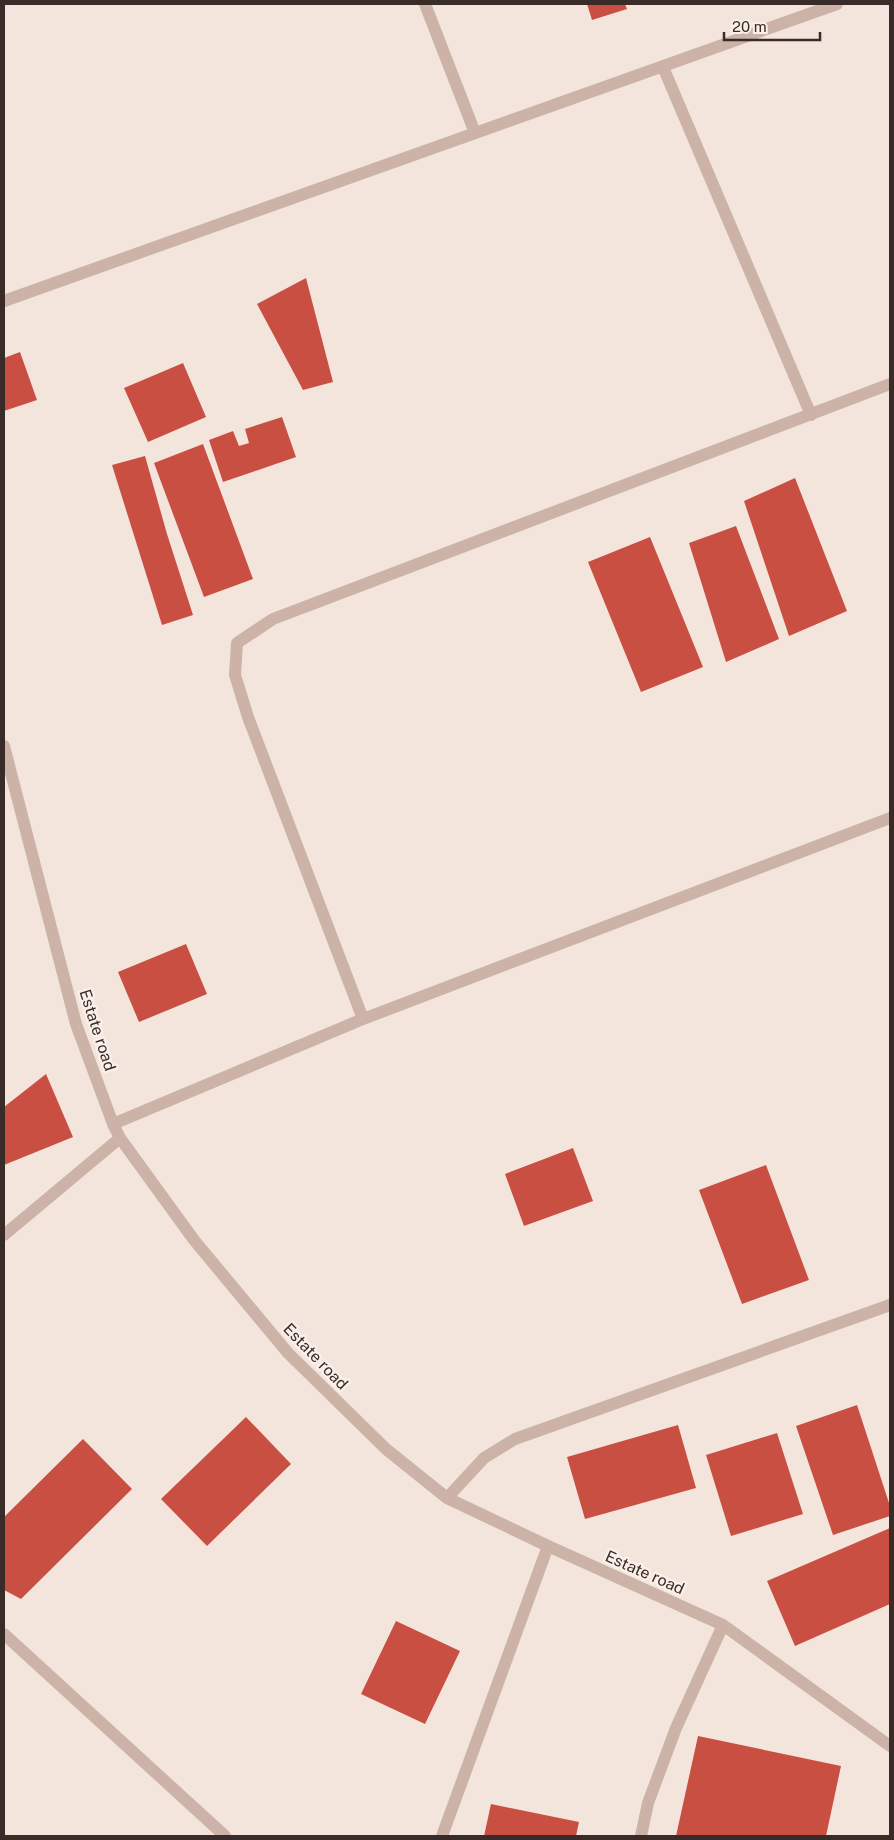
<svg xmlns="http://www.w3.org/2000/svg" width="894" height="1840" viewBox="0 0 894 1840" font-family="'Public Sans',sans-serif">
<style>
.building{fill:#ca4f43}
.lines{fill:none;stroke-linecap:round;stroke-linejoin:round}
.minor{stroke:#ccb2a7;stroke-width:12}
.labels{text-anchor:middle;stroke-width:5;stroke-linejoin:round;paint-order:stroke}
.street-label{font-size:16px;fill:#382b28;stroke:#faefe9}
</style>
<rect width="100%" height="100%" fill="#f3e5dc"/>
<path class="building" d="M 587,4 L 625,4 L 627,9 L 592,20 Z
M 306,278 L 333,382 L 303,390 L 257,304 Z
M 20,352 L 37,400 L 4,411 L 4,358 Z
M 183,363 L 206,417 L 148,442 L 124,388 Z
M 282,417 L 296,457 L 223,482 L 209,440 L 233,431 L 239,446 L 249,443 L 245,429 Z
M 203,444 L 253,579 L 204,597 L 154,463 Z
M 145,456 L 167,534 L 193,615 L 162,625 L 112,465 Z
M 795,478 L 847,611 L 789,636 L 744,501 Z
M 736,526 L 779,639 L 726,662 L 689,543 Z
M 650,537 L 703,667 L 641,692 L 588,562 Z
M 186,944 L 207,994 L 139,1022 L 118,972 Z
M 46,1074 L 73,1137 L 4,1165 L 4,1107 Z
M 573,1148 L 593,1201 L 524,1226 L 505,1174 Z
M 766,1165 L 809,1280 L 742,1304 L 699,1190 Z
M 857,1405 L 890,1506 L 890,1516 L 833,1535 L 796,1426 Z
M 246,1417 L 291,1464 L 207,1546 L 161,1499 Z
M 678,1425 L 696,1488 L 585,1519 L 567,1457 Z
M 777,1433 L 803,1514 L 731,1536 L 706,1455 Z
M 83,1439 L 132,1489 L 21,1599 L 4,1590 L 4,1517 Z
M 890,1528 L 890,1604 L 795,1646 L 767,1581 Z
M 396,1621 L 460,1651 L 425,1724 L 361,1694 Z
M 698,1736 L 841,1766 L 826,1836 L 676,1836 Z
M 491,1804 L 579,1822 L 576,1836 L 484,1836 Z"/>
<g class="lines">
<path class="minor" d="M 425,4 L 475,133
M 663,67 L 811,415
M 4,301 L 837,4
M 4,746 L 76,1024 L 113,1124 L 120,1138 L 194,1240 L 288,1353 L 386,1449 L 447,1498 L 548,1546 L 723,1625 L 890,1746
M 363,1019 L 248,717 L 235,675 L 237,643 L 273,619 L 890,384
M 113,1124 L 363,1019 L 890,818
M 4,1235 L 120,1138
M 447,1498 L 484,1458 L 515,1439 L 890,1305
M 4,1634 L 225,1836
M 442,1836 L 548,1546
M 641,1836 L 648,1803 L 676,1728 L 723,1625"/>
</g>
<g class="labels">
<g class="street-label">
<text transform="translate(98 1030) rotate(72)" y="6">Estate road</text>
<text transform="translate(316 1356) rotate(46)" y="6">Estate road</text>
<text transform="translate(645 1572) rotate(24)" y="6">Estate road</text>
</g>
</g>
<rect width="894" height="1840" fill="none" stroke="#382b28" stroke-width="10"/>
<path d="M724 32v8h96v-8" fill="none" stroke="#382b28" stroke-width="2.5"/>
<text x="732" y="32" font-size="15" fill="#382b28" stroke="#faefe9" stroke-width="4" paint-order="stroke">20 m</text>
</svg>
